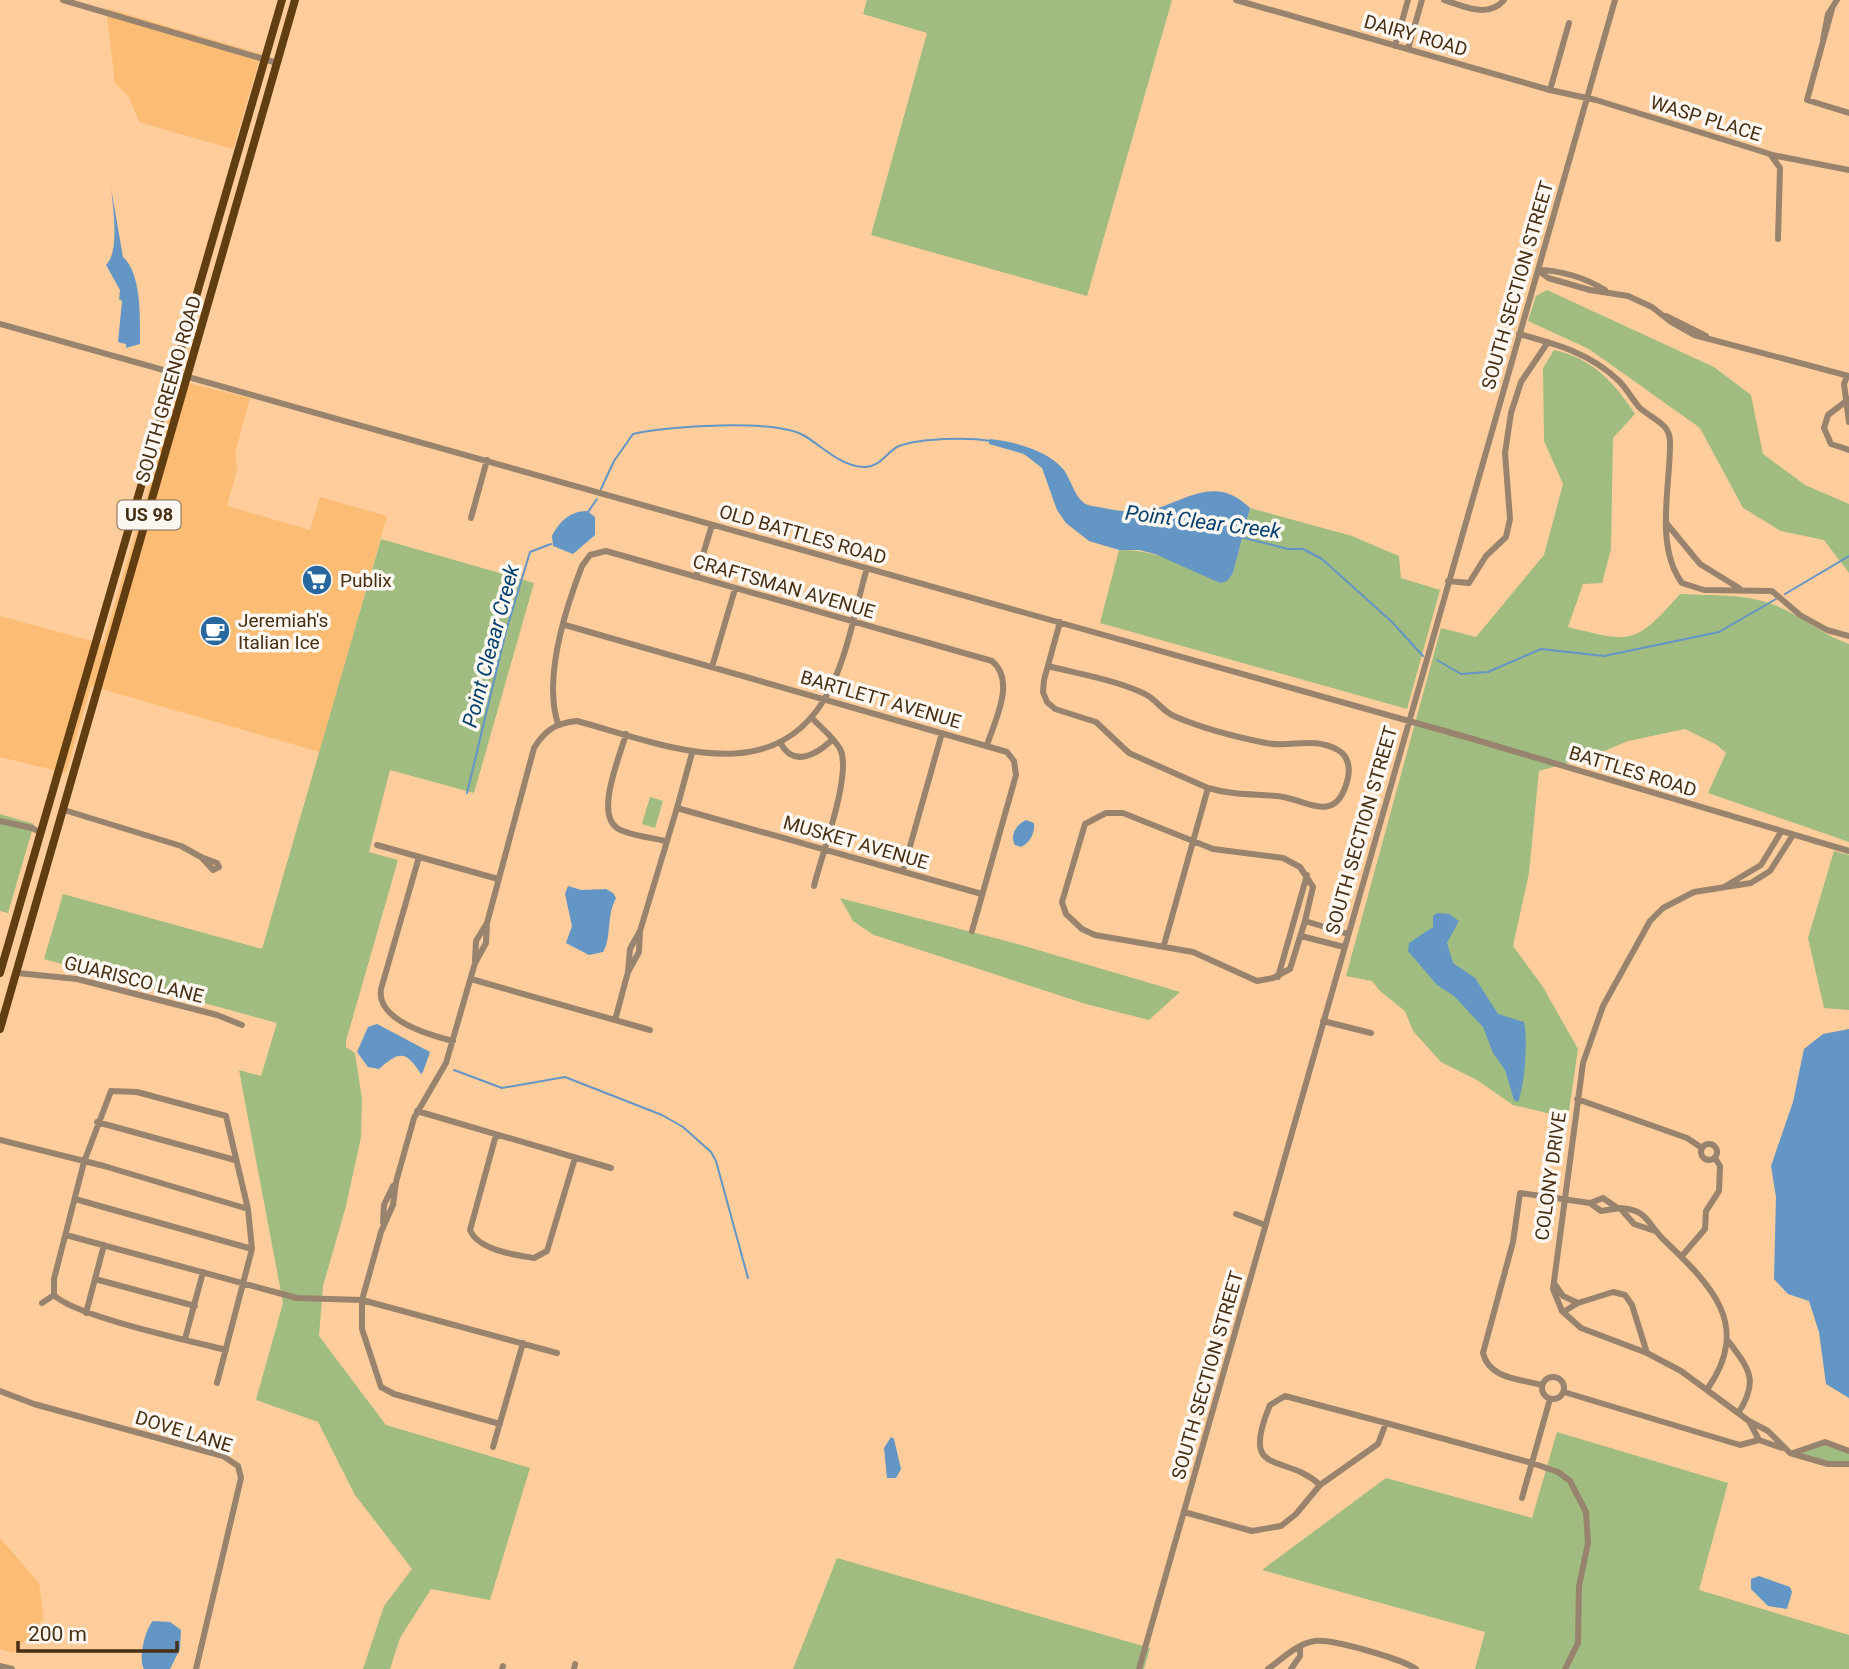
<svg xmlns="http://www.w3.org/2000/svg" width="1849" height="1669" viewBox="0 0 1849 1669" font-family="Roboto,sans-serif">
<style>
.built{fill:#fdbc74}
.green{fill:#a1bc80}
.water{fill:#6395c5}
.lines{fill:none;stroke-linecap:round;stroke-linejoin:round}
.stream{stroke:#6395c5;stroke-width:2}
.minor{stroke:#98836e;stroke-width:6}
.major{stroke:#613e11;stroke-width:8}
.labels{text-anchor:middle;stroke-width:7;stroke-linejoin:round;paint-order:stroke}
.shield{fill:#fdf7f1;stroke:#7e6b56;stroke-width:2}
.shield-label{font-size:18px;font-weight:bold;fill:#472f14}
.street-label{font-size:19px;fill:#472f14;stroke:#fdf7f1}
.poi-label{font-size:19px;fill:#472f14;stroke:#fdf7f1;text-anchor:start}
.water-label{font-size:21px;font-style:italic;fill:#03416e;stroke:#fdf7f1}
</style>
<rect width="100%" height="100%" fill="#fecd9b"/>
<path class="built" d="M 106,8 L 261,54 L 233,149 L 139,122 L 129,97 L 115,83 Z
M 180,381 L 250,398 L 235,453 L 237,470 L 227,506 L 310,530 L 320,497 L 387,516 L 320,752 L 91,686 L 66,773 L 0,757 L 0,616 L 103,644 Z
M 0,1538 L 39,1583 L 44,1618 L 14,1653 L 0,1649 Z"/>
<path class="green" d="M 867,0 L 1172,0 L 1087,296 L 871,235 L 927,33 L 863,14 Z
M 1547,290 L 1714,367 L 1751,395 L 1763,454 L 1805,485 L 1849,504 L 1849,573 L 1824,540 L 1781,531 L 1743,508 L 1700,428 L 1589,349 L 1528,321 L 1536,296 Z
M 1554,350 C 1592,358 1615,383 1635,414 L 1613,438 L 1611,549 L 1602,583 L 1583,584 L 1568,627 C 1632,643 1635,645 1680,594 C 1712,596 1746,593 1777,606 C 1802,616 1823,635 1849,644 L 1849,842 L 1708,793 L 1726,753 L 1717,745 L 1685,729 L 1628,741 L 1595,755 L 1539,771 L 1529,873 L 1513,946 L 1543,987 L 1578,1049 L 1568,1118 L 1513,1105 L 1477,1080 L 1441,1062 L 1413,1031 L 1405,1011 L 1380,991 L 1372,981 L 1346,976 L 1441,628 L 1476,637 L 1544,555 L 1563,484 L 1544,441 L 1543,368 Z
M 1250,508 L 1352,536 L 1399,556 L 1401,578 L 1440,590 L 1407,709 L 1100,623 L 1119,550 C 1156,549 1188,567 1220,583 L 1233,573 Z
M 381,539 L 534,583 L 474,793 L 390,770 L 369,852 L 398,860 L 346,1041 L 346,1047 L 355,1053 L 362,1099 L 361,1137 L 346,1206 L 323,1286 L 319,1336 L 386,1425 L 530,1468 L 490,1600 L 431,1589 L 400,1638 L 390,1669 L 363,1669 L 384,1606 L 412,1569 L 355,1495 L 318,1422 L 256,1400 L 283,1303 L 239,1070 L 261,1076 L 277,1023 L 44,959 L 63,894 L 262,949 Z
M 650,797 L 663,801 L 655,828 L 642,824 Z
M 0,814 L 34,824 L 8,913 L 0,911 Z
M 1834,851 L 1849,855 L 1849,1010 L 1824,1008 L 1808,938 Z
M 840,898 L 1014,943 L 1180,992 L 1149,1020 L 1086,1004 L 874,935 L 853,921 Z
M 1557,1432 L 1728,1483 L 1699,1590 L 1849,1635 L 1849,1669 L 1475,1669 L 1485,1632 L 1262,1570 L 1386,1478 L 1532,1518 Z
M 1823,1444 L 1849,1453 L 1849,1463 L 1837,1464 L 1801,1453 Z
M 837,1558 L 1150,1648 L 1144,1669 L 793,1669 Z"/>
<path class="water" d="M 111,188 L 123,257 C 142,274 140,319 140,344 L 126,348 L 126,344 L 118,342 L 122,301 L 119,299 L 120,290 L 106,265 C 120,252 113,207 111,188 Z
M 989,439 C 1012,441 1047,450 1063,469 C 1072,479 1075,504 1092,506 C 1104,508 1128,513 1139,512 C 1176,510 1211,469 1250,508 L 1233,573 L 1227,581 L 1220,583 L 1155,554 L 1139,550 L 1119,550 L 1089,541 L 1066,523 L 1057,510 L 1042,468 L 1024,454 L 989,444 Z
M 587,511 L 595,517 L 595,535 L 573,554 L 553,546 L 552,536 C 559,522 570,511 587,511 Z
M 1026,820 L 1034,823 C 1035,833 1030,843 1021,847 L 1015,845 C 1009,835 1017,824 1026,820 Z
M 568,886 L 581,890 L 606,889 L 613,893 L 616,898 C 606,916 612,938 603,952 L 589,955 L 566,943 L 572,926 L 565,894 Z
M 1437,913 L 1449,914 L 1459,921 L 1447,943 L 1453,963 L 1475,978 L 1498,1014 L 1524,1022 C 1528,1038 1525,1085 1518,1102 L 1514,1100 L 1505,1070 L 1493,1053 L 1483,1027 L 1454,996 L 1437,985 L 1408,951 L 1409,943 L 1433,927 L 1433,916 Z
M 377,1024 L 430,1052 L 423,1072 L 421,1074 C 406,1050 399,1051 379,1069 L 368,1067 L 357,1052 L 368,1027 Z
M 1849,1029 L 1849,1398 L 1826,1384 L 1819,1332 L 1809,1301 L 1788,1294 L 1774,1279 L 1776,1197 L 1771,1166 L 1793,1102 L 1804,1049 L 1823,1034 Z
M 891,1437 L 894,1439 L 901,1469 L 896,1478 L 887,1478 L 884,1448 Z
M 1759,1576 L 1790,1587 L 1792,1592 L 1787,1609 L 1768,1606 L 1751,1589 L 1751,1579 Z
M 153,1621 L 170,1622 L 181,1630 L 180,1649 L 170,1669 L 144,1669 C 138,1660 145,1629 153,1621 Z"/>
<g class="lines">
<path class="stream" d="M 601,489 L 614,461 L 633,434 C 666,426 773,419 803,435 C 821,445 841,467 864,467 C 880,468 887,451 899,446 C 921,438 968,437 990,441
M 588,512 L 597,499
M 1241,537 L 1288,549 L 1303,549 L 1322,559 L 1392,622 L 1423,656
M 1785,594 L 1849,556
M 1437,660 L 1461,674 L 1488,672 L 1541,649 L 1604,656 L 1719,632 L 1776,599
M 467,793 L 506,631 L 530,552 L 551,544
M 454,1070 L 502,1088 L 565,1077 L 662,1115 L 683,1127 L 711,1152 L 716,1161 L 748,1278"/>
<path class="minor" d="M 63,0 L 277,63
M 1236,0 L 1550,90 L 1596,100 L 1770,154 L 1780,168 L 1778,239
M 1444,0 C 1463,6 1488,19 1504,0
M 1832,9 L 1807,100 L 1849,113
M 1823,40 L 1828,14 L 1837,0
M 1395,46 L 1408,0
M 1408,49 L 1422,0
M 1550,90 L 1569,23
M 1772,155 L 1849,170
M 1538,270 L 1548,278 L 1590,290 L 1628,296 L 1652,307 L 1671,322 L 1694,335 L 1849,376
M 1538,270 C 1560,270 1586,278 1605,290
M 1666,316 L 1706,336
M 0,324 L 1473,739 L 1849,851
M 1519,334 C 1556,344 1590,353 1619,381 C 1627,389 1632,399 1639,407 C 1650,418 1670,423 1670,441 C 1671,484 1654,545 1682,583 L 1704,590 L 1772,591 L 1800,615 L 1827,630 L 1849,636
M 1847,376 L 1844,384 L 1849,422
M 1849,399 L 1828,415 L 1824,428 L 1831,444 L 1849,450
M 471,518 L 487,460
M 1667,524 L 1700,564 L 1739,588
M 696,577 L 712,525
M 1448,581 L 1469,583 L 1486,556 L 1506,537 L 1510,519 L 1505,453 L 1511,413 L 1521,382 L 1548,342
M 1060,622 L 1044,680 L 1043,692 L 1047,702 L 1055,709 L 1096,722 L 1129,753 L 1208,788 L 1164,945
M 565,625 L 1007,752 L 1014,761 L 1016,775 L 972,931
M 1048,666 C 1079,674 1116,680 1145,694 C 1156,699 1162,711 1174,716 C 1201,728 1236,737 1266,743 C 1291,748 1313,736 1338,750 C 1348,756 1350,767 1348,778 C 1336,828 1307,798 1276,796 C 1251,794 1232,795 1208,788
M 712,667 L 735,589
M 812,718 C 821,728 836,739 841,751 C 851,778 821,856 814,886
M 558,724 C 543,678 565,610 582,566 L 590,555 L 606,551 L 992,661 C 1016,681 995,720 987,745
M 626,734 C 620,756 595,813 617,828 C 629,836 651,837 665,841
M 780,742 C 793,768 816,755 832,740
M 677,808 L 692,753
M 64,810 L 181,846 L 201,857
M 0,821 L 32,828 L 41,833
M 1793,835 L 1770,871 L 1751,883 L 1694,892 L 1663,908 L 1650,921 L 1603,1006 L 1583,1063 L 1553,1289 L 1562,1311 L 1581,1328 L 1647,1353 L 1681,1371 L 1749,1421 L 1768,1431 L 1790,1453 L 1828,1464 L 1849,1464
M 377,845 L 498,879
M 201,857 L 217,863 L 219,867 L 213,870 Z
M 419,857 L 381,989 C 376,1020 429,1035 453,1041
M 903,871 L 942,733
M 1724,887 L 1761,865 L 1781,832
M 1305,921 L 1290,969 L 1273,978 L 1257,981 L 1193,952 L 1095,935 L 1082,929 L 1066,914 L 1062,902 L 1085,824 L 1106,813 L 1123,813 L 1213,849 L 1283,858 L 1300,867 L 1313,887 L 1305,921 L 1348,934
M 640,931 L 630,949 L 628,972 L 639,952 L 640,931 L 677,808 L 982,894
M 1301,936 L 1344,947
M 475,961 L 476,941 L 487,923 L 534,748 C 545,730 556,723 577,721 C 666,745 779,796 832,685 C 849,649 856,606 867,568
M 17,973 L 77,979 L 217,1015 L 242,1025
M 1278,977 L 1307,875
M 471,979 L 650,1030
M 615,1020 L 628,972
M 1323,1021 L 1371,1033
M 111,1091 L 137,1092 L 226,1116 L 248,1209 L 252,1249 L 217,1383
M 1577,1099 L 1687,1138 L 1702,1148
M 417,1111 L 611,1168
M 97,1122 L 235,1160
M 496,1135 L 470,1230 C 478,1250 515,1255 534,1258 L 547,1251 L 575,1158
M 0,1140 L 104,1166 L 248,1209
M1701 1152a8 8 0 1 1 16 0a8 8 0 1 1-16 0Z
M 75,1199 L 252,1249
M 1616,1207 L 1603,1198 L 1590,1203 L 1601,1211 L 1620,1208
M 1236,1214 L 1265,1225
M 383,1222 L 384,1205 L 393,1186
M 1655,1231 L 1634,1224 L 1620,1208 C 1649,1210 1646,1223 1665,1241 C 1711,1285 1752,1325 1708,1388
M 66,1235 L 297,1298 L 362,1300 L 381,1232 L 393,1205 L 396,1182 L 414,1118 L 446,1063 L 475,963 L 486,943 L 487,923
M 1681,1257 L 1705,1229 L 1706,1211 L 1719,1191 L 1720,1166 L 1715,1158
M 95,1279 L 195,1306
M 1554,1283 L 1563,1296 L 1578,1303 L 1563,1312
M 54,1295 L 54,1279 L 84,1162 L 111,1091
M 54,1295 C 74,1316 191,1341 226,1350
M 42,1303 L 54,1295
M 1578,1303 L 1613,1292 L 1625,1295 L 1632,1305 L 1647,1353
M 86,1313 L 104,1245
M 185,1339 L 203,1272
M 1729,1342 C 1749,1369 1759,1380 1739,1412
M1542 1388a11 11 0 1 1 22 0a11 11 0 1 1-22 0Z
M 1542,1385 C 1520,1379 1489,1379 1483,1353 L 1513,1242 L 1520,1193 L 1590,1203
M 0,1391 L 34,1404 L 223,1456 L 238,1466 L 241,1478 L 196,1669
M 1564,1392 L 1740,1445 L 1759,1440
M 1749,1421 L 1759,1440 L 1782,1448
M 1386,1423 L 1532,1463 L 1558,1472 L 1570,1481 L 1586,1512 L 1588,1543 L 1579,1586 L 1578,1643 L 1565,1669
M 500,1424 L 394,1394 L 381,1387 L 362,1329 L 362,1300 L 557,1353
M 493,1447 L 523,1343
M 1793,1453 L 1825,1442 L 1849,1451
M 1522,1498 L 1550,1399
M 1184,1512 L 1252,1531 L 1281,1526 L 1296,1514 L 1320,1485 L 1378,1444 L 1386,1423 L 1285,1396 L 1270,1405 C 1239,1479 1285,1452 1320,1485
M 0,1666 L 12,1669
M 502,1669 L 503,1666
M 574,1669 L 575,1664
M 1139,1669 L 1615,0
M 1268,1669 C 1282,1659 1298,1643 1315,1641 C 1333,1639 1402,1659 1416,1669
M 1291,1669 L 1300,1656 L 1300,1647"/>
<path class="major" d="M 0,973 L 282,0
M 0,1029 L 295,0"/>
</g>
<defs>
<g id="supermarket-disc" transform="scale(1.575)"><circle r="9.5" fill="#28689e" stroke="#fdf7f1"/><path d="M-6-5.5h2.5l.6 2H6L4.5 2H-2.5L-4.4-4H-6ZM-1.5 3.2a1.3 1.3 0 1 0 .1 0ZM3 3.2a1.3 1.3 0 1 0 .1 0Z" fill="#fff"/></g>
<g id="cafe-disc" transform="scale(1.575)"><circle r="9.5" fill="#28689e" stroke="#fdf7f1"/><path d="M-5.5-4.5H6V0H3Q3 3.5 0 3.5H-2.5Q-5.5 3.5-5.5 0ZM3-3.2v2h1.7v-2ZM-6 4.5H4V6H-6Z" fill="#fff"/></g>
</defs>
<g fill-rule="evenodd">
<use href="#supermarket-disc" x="317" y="580"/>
<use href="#cafe-disc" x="215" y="631"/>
</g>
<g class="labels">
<rect class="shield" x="117.5" y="500.5" width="63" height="29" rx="5"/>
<g class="shield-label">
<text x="149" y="521">US 98</text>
</g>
<g class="street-label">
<text transform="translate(1416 35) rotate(16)" y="7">DAIRY ROAD</text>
<text transform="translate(1706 118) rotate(17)" y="7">WASP PLACE</text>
<text transform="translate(1517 285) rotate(-74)" y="7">SOUTH SECTION STREET</text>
<text transform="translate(168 389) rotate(-74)" y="7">SOUTH GREENO ROAD</text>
<text transform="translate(803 534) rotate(16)" y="7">OLD BATTLES ROAD</text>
<text transform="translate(784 586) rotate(16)" y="7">CRAFTSMAN AVENUE</text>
<text transform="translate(881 699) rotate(16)" y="7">BARTLETT AVENUE</text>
<text transform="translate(1633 771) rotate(17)" y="7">BATTLES ROAD</text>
<text transform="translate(1361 830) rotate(-74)" y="7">SOUTH SECTION STREET</text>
<text transform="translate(856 842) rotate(16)" y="7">MUSKET AVENUE</text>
<text transform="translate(134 979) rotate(14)" y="7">GUARISCO LANE</text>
<text transform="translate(1550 1176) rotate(-82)" y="7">COLONY DRIVE</text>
<text transform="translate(1207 1375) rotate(-74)" y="7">SOUTH SECTION STREET</text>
<text transform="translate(184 1431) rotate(17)" y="7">DOVE LANE</text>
</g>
<g class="poi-label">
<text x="340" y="587">Publix</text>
<text x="238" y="627">Jeremiah's<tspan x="238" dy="22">Italian Ice</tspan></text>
</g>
<g class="water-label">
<text transform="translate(1203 522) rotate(7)" y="7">Point Clear Creek</text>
<text transform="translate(491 646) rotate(-75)" y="7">Point Cleaar Creek</text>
</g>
</g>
<path d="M18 1641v10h159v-10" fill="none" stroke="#472f14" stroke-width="3.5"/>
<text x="28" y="1641" font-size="21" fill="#472f14" stroke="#fdf7f1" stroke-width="5" paint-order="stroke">200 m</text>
</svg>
